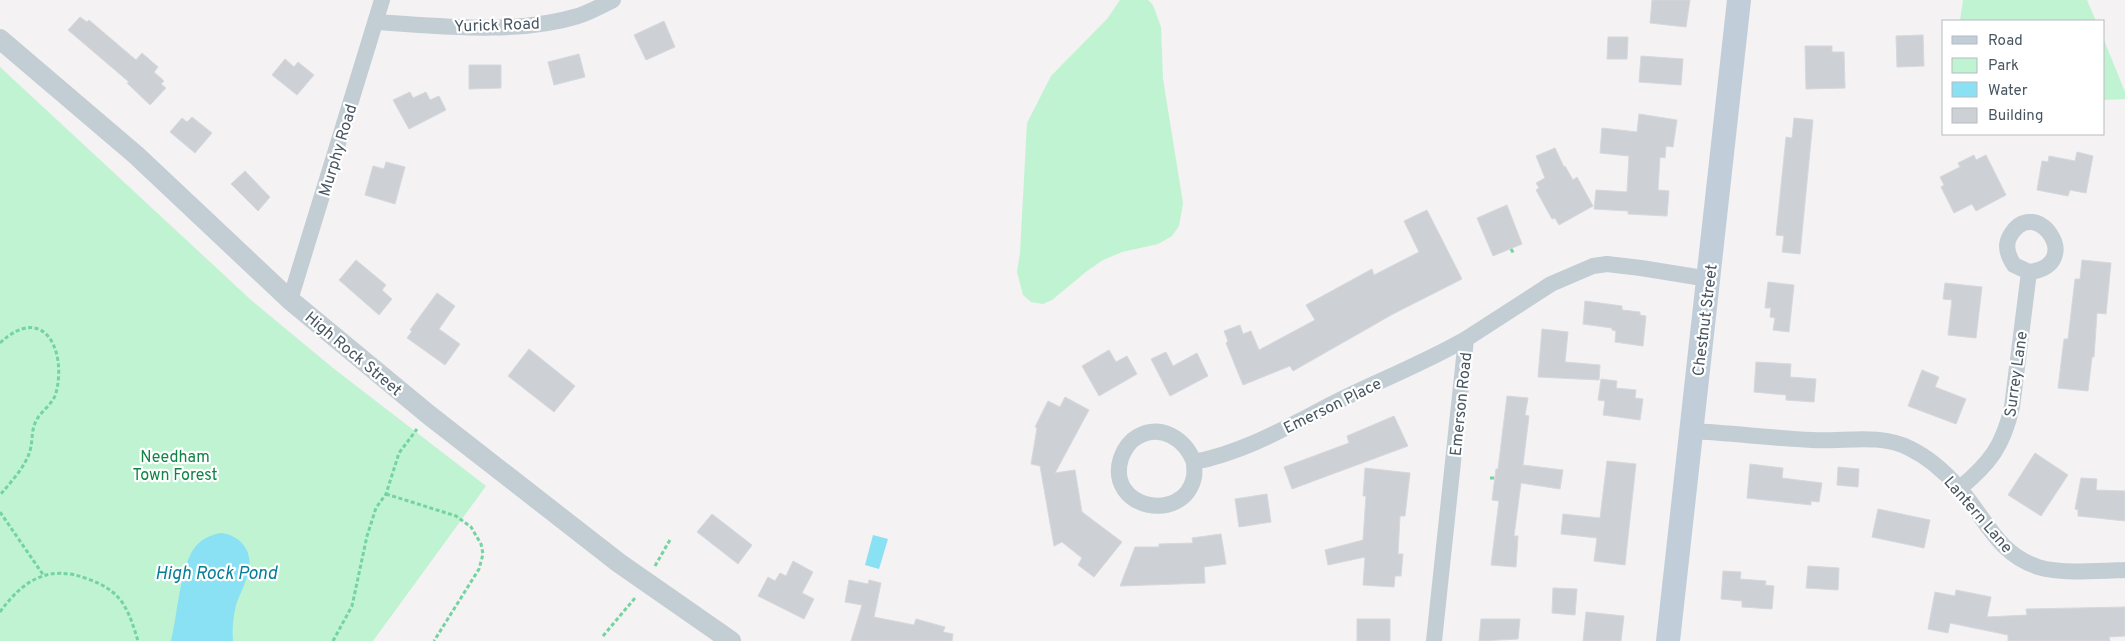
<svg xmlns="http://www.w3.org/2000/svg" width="2125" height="641" viewBox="0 0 2125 641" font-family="Overpass,sans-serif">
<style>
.green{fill:#bff3d1}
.water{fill:#89e1f3}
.building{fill:#cdd1d6;stroke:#d5d8dd}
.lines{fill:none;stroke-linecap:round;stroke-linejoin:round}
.path{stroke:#74d4a1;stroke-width:3;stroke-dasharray:4 2.5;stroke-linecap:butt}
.minor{stroke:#c2cdd4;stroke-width:16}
.tertiary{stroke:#c2cdd4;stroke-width:20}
.secondary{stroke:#c1ced9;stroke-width:24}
.labels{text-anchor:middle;stroke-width:4.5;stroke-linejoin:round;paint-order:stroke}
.street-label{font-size:16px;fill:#485661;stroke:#fff}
.park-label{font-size:16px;fill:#118446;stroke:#fff}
.water-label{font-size:18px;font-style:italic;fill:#057f97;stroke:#fff}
</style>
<rect width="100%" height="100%" fill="#f4f2f2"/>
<path class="green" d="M 1120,0 L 1148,0 L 1153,5 L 1161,27 L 1163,79 L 1183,203 L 1179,226 L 1172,236 L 1158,244 L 1122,252 L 1103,260 L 1087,271 L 1052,300 L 1043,304 L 1031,302 L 1023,295 L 1017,272 L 1020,253 L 1027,123 L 1051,76 L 1107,19 Z
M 1963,0 L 2087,0 L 2096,21 L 1960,21 Z
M 2104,40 L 2125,92 L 2125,99 L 2104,100 Z
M 0,67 L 251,300 L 333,368 L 486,486 L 373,641 L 0,641 Z"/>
<path class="water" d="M 222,533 C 244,537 255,555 247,577 C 244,588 237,598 235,610 C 233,619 232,631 233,641 L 171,641 C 177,617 180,570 193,550 C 199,540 211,534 222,533 Z
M 873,535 L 888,539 L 879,569 L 865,565 Z"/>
<path class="building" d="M 1652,0 L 1690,0 L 1686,27 L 1650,23 Z
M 80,17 L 87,22 L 89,20 L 136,60 L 142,53 L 158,67 L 154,72 L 164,81 L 161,84 L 166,88 L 150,105 L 127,83 L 129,82 L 68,30 Z
M 664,21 L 675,47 L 646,60 L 634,35 Z
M 1923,35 L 1924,66 L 1897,67 L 1896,36 Z
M 1608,37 L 1628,37 L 1627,59 L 1607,59 Z
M 1805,46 L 1832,46 L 1832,52 L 1844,52 L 1845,88 L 1806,89 Z
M 579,54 L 585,77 L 554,85 L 548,62 Z
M 1641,56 L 1683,59 L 1681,85 L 1639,82 Z
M 285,59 L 294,67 L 298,62 L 314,75 L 297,95 L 272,75 Z
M 469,65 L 501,65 L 501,88 L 469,89 Z
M 410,92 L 413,98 L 426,92 L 430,100 L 439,96 L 446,110 L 409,129 L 393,100 Z
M 1639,114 L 1677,120 L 1673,147 L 1666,146 L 1665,158 L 1660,157 L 1658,190 L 1669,191 L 1667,216 L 1628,214 L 1628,211 L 1594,209 L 1596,190 L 1627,192 L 1629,156 L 1600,153 L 1602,128 L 1637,132 Z
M 192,117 L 212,133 L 195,153 L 170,132 L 182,118 L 187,122 Z
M 1794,118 L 1813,120 L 1800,254 L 1782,252 L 1784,236 L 1776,235 L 1786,137 L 1792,138 Z
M 1555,148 L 1564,167 L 1565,166 L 1573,180 L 1577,177 L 1593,206 L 1559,225 L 1555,218 L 1552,219 L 1536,190 L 1539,188 L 1536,183 L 1545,178 L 1536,156 Z
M 2077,152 L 2093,156 L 2086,193 L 2070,190 L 2068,196 L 2037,190 L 2042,161 L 2048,162 L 2049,156 L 2075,161 Z
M 1974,155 L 1976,160 L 1986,155 L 2006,195 L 1976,211 L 1972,204 L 1954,213 L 1941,187 L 1944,185 L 1940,177 L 1960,167 L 1958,163 Z
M 386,162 L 405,167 L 395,204 L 365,195 L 373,166 L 384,169 Z
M 245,171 L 270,197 L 258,211 L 231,184 Z
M 1507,205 L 1522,244 L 1493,256 L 1477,218 Z
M 1427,210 L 1462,279 L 1393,314 L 1293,371 L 1290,366 L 1243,385 L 1226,343 L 1228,341 L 1224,331 L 1240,325 L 1243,334 L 1251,331 L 1259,350 L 1315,320 L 1306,305 L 1372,269 L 1374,275 L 1419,252 L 1404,221 Z
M 356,260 L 386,285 L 382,290 L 392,299 L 379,315 L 339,280 Z
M 2082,260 L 2111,263 L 2106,314 L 2097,313 L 2094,357 L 2092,357 L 2088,391 L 2058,388 L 2064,339 L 2068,339 L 2075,279 L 2080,279 Z
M 1768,282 L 1794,285 L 1789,332 L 1773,330 L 1775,318 L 1770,317 L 1771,308 L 1765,308 Z
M 1945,283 L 1982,287 L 1976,338 L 1948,335 L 1952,300 L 1943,299 Z
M 437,293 L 455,306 L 439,329 L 460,344 L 445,365 L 407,338 L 412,331 L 410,330 Z
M 1585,301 L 1622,306 L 1622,310 L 1640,312 L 1640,315 L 1646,316 L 1643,346 L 1615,342 L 1616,331 L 1612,330 L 1612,328 L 1583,324 Z
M 1542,329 L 1568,332 L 1565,362 L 1600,365 L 1599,380 L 1538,377 Z
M 529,349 L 575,386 L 554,412 L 508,376 Z
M 1109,350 L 1116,362 L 1127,356 L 1137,374 L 1099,396 L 1082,366 Z
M 1166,352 L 1173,366 L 1197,353 L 1208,376 L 1170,396 L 1151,359 Z
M 1756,362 L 1791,364 L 1790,377 L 1816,379 L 1814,402 L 1786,400 L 1786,395 L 1754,392 Z
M 1922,370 L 1939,377 L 1935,387 L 1966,399 L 1956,424 L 1908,406 Z
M 1601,379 L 1617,381 L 1616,388 L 1636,390 L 1635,398 L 1643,399 L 1640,420 L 1603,415 L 1605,401 L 1598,400 Z
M 1507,396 L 1528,398 L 1525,415 L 1529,416 L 1523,465 L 1563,470 L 1560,489 L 1521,483 L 1514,536 L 1518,536 L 1516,567 L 1491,565 L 1499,501 L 1492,500 L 1496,469 L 1498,469 Z
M 1065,397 L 1089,410 L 1055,473 L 1075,470 L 1082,512 L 1122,542 L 1094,577 L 1078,565 L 1082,558 L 1062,542 L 1054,546 L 1040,466 L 1031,464 L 1037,428 L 1035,427 L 1048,401 L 1060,407 Z
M 1394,416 L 1408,446 L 1292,489 L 1284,467 L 1349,443 L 1347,436 Z
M 2035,453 L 2068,475 L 2041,516 L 2008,495 Z
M 1607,461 L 1636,464 L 1625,565 L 1594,561 L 1597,538 L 1561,534 L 1563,514 L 1600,518 Z
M 1750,464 L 1783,468 L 1782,478 L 1822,483 L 1819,502 L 1811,501 L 1811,505 L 1747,498 Z
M 1838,467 L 1859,469 L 1858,487 L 1837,485 Z
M 1365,468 L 1410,473 L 1405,516 L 1400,516 L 1398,554 L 1403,554 L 1401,576 L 1395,576 L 1394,587 L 1363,585 L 1365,557 L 1328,565 L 1325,550 L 1363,540 L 1366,496 L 1363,496 Z
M 2081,478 L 2097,479 L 2096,490 L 2125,491 L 2125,521 L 2078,516 L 2078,510 L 2075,509 Z
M 1267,494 L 1271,522 L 1239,527 L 1235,499 Z
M 1878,509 L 1930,520 L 1924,548 L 1872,537 Z
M 712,514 L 752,545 L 738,564 L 697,532 Z
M 1221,534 L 1226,564 L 1204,567 L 1205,583 L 1120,586 L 1135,547 L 1159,547 L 1159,544 L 1193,543 L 1192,538 Z
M 793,561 L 813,572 L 802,593 L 814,599 L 804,619 L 758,596 L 768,577 L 775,581 L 780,573 L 786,576 Z
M 1808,566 L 1839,568 L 1838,590 L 1806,588 Z
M 1723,571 L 1741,572 L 1740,579 L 1766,581 L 1765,585 L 1774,586 L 1772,609 L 1742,607 L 1742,601 L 1721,599 Z
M 849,580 L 868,584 L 869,580 L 881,583 L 874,617 L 914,625 L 916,619 L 945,627 L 943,632 L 953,634 L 952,641 L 851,641 L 862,605 L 845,602 Z
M 1553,588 L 1577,589 L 1575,615 L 1552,613 Z
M 1956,590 L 1991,597 L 1987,617 L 2027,615 L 2026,609 L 2125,607 L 2125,636 L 2109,637 L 2110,641 L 2008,641 L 2008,635 L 1950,623 L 1948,633 L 1928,629 L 1935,592 L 1955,596 Z
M 1586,612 L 1624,616 L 1621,641 L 1583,641 Z
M 1357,619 L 1390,619 L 1390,641 L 1357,641 Z
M 1481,619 L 1520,619 L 1518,639 L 1479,641 Z"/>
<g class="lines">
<path class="path" d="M 1511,249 L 1514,254
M 0,343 C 44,302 67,351 56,393 C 53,404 41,411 36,421 C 31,431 33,440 30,451 C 25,467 11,482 0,495
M 1490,478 L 1495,478
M 386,494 L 456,516 L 471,527 L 481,544 L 483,554 L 479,569 L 434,641
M 0,512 L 44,576
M 655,566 L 671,538
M 0,612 C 23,580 49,564 88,579 C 102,584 113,590 122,602 C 130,614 134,628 138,641
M 603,636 L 635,598
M 333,641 L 352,606 L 367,536 L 376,508 L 386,494 L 399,453 L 417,429"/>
<path class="minor" d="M 377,22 C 440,26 516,35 578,16 C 590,12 601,6 613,0
M 290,300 L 382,0
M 1691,431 C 1731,433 1771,438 1812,440 C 1843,442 1880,433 1909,448 C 1928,457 1945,472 1959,488 C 1986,518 1996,553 2038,567 C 2059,574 2102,571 2125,570
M 1194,462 C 1194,467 1195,472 1194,477 C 1184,525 1105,509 1121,458 C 1124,450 1130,441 1137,437 C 1161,423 1185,439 1194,462 C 1247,452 1294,423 1342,399 C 1383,379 1426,362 1466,339
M 1960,488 C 1990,463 2003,446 2012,407 L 2029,272 L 2014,265 C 2008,256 2004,246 2010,236 C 2035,192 2087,265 2029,272
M 1434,641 L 1466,339 L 1551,284 L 1593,266 L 1607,264 L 1641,268 L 1709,279"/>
<path class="tertiary" d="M 0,39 L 136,155 L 290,300 L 429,415 L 619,563 L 731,641"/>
<path class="secondary" d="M 1668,641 L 1739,0"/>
</g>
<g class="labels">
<g class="street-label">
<text transform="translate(497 24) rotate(-2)" y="6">Yurick Road</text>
<text transform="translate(337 150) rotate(-73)" y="6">Murphy Road</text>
<text transform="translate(1704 320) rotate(-83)" y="6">Chestnut Street</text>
<text transform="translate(354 353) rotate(40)" y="6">High Rock Street</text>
<text transform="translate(2015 374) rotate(-82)" y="6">Surrey Lane</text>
<text transform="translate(1460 404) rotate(-84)" y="6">Emerson Road</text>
<text transform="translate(1332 405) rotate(-26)" y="6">Emerson Place</text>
<text transform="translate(1979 514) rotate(49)" y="6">Lantern Lane</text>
</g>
<g class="park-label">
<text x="175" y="462">Needham<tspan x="175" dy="18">Town Forest</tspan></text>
</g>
<g class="water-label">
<text x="216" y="579">High Rock Pond</text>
</g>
</g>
<rect x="1942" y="20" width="162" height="115" fill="#ffffff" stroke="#b6bbc0"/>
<rect x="1952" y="36" width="25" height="8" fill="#c1ced9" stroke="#b6bbc0"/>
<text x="1988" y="45" font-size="15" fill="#485661">Road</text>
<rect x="1952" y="58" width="25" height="15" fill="#bff3d1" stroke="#b6bbc0"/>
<text x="1988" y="70" font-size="15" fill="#485661">Park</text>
<rect x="1952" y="82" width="25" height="15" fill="#89e1f3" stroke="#b6bbc0"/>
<text x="1988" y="95" font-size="15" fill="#485661">Water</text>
<rect x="1952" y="108" width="25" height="15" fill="#cdd1d6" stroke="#b6bbc0"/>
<text x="1988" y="120" font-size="15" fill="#485661">Building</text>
</svg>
